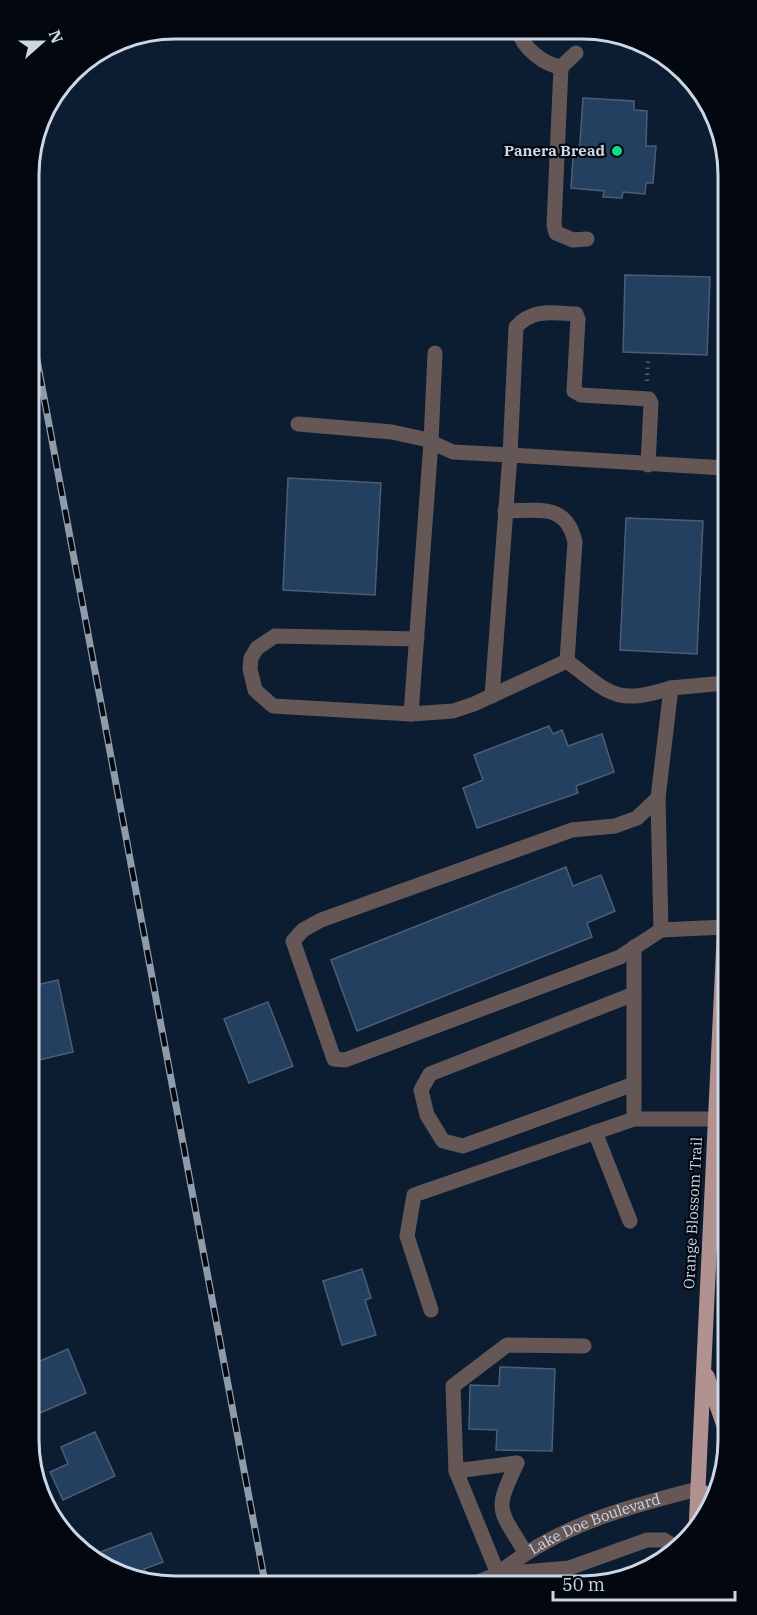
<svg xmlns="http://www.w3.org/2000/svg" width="757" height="1615" viewBox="0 0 757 1615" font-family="'IBM Plex Serif',serif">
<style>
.building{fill:#244061;stroke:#4b5e76;stroke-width:1.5}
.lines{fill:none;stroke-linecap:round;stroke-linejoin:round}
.path{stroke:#505e70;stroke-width:4;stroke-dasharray:1.5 4.5;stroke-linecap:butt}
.minor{stroke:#665757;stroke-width:15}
.major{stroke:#b19291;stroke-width:15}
.rail-casing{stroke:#8e9bab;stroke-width:7}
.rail{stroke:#030710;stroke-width:4.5;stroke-dasharray:14;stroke-linecap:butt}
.poi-dot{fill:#0fd98a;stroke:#030710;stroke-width:2}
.labels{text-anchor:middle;stroke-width:4.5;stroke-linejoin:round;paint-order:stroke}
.poi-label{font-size:15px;font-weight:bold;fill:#ccd7e5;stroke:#030710;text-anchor:end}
.street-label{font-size:15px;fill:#ccd7e5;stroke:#030710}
.rim{fill:none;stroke:#ccd7e5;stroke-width:3}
</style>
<rect width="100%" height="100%" fill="#0d1d31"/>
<path class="building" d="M 583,98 L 634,101 L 634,110 L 647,111 L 646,146 L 656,146 L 653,183 L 646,183 L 645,194 L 623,192 L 622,198 L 603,197 L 604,191 L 571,188 L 573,157 L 579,157 Z
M 625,275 L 710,277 L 707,355 L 623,352 Z
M 288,478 L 381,483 L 375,595 L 283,590 Z
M 626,518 L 703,521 L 697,654 L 620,650 Z
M 549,726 L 553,734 L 562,730 L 568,746 L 602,734 L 614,772 L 576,786 L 578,793 L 477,828 L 463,788 L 483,780 L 474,755 Z
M 566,867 L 573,886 L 601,875 L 615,911 L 587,923 L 592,937 L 357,1031 L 331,960 Z
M 58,980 L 73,1052 L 39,1060 L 36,1042 L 32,1043 L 32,986 Z
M 268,1002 L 293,1066 L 249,1083 L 224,1019 Z
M 362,1269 L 371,1298 L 365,1300 L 376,1335 L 342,1345 L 323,1281 Z
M 68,1349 L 86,1393 L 33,1416 L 33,1364 Z
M 500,1367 L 555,1369 L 552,1451 L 496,1450 L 497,1430 L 469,1429 L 470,1385 L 499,1386 Z
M 95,1432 L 115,1476 L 63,1500 L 50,1472 L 68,1464 L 61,1447 Z
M 151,1533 L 163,1562 L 144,1569 L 150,1584 L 90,1556 Z"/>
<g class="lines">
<path class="path" d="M 647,381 L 648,359"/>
<g class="minor">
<path d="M 519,31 C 522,48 545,65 561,67 L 554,225 L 556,233 L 573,240 L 587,239"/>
<path d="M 561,67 L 576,53"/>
<path d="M 435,353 L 431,442 L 411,714 L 453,711 L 474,704 L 567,661 C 611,695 616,705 671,688"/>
<path d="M 298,424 L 392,432 L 424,439 L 453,452 L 510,455 L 492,696"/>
<path d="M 648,465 L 651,403 L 649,399 L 581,395 L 574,391 L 578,319 L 576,314 C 553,313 533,308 516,327 L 510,455 L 725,468"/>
<path d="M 505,511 C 538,511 566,502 575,542 L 567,661"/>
<path d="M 411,714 L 273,706 L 255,690 L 250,669 L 251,658 L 257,648 L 275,636 L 417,639"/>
<path d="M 658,798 L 661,930"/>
<path d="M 725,927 L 661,930 L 620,957 L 345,1060 L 334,1059 L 293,941 L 303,930 L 321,920 L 572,830 L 615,826 L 637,818 L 658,798 L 671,688 L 725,683"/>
<path d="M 634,1084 L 463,1146 L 443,1141 L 427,1115 L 421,1090 L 430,1074 L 634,994"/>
<path d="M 634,1119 L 634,947"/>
<path d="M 595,1132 L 630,1221"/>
<path d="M 431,1310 L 407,1236 L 414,1195 L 634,1119 L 716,1119"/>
<path d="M 517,1463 C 494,1512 498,1507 525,1552"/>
<path d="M 456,1471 L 517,1463"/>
<path d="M 498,1574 L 456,1471 L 453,1386 L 507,1345 L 584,1346"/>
<path id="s1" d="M 498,1574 C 556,1526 626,1507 698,1489"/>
<path d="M 478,1582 L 498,1574 L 569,1568 L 647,1540 L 664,1540 L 675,1547"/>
</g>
<path class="major" d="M 707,1376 L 723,1423 L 728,1429
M 698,1489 L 715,1500
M 696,1530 L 726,897"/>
<g class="rail-casing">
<path id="rail" d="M 29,317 L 265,1583"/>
</g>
<use href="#rail" class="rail"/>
</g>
<circle class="poi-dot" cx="617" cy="151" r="6"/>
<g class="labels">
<g class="poi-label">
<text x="605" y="156">Panera Bread</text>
</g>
<g class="street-label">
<text transform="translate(693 1213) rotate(-87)" y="5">Orange Blossom Trail</text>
<text dy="5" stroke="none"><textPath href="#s1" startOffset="110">Lake Doe Boulevard</textPath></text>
</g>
</g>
<path d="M0 0H757V1615H0ZM175 39H582A136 136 0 0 1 718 175V1440A136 136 0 0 1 582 1576H175A136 136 0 0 1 39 1440V175A136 136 0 0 1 175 39Z" fill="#030710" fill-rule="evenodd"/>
<path class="rim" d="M175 39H582A136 136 0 0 1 718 175V1440A136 136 0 0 1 582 1576H175A136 136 0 0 1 39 1440V175A136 136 0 0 1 175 39Z"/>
<g transform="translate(42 42) rotate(69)" stroke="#030710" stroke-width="4.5" paint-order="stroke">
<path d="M0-4.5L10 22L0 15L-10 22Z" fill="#ccd7e5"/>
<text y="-9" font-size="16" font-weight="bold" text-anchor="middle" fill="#ccd7e5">N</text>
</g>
<path d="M553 1591v9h182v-9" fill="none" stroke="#ccd7e5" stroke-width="3"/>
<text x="562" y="1591" font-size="18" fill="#ccd7e5" stroke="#030710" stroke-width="4.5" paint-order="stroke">50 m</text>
</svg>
